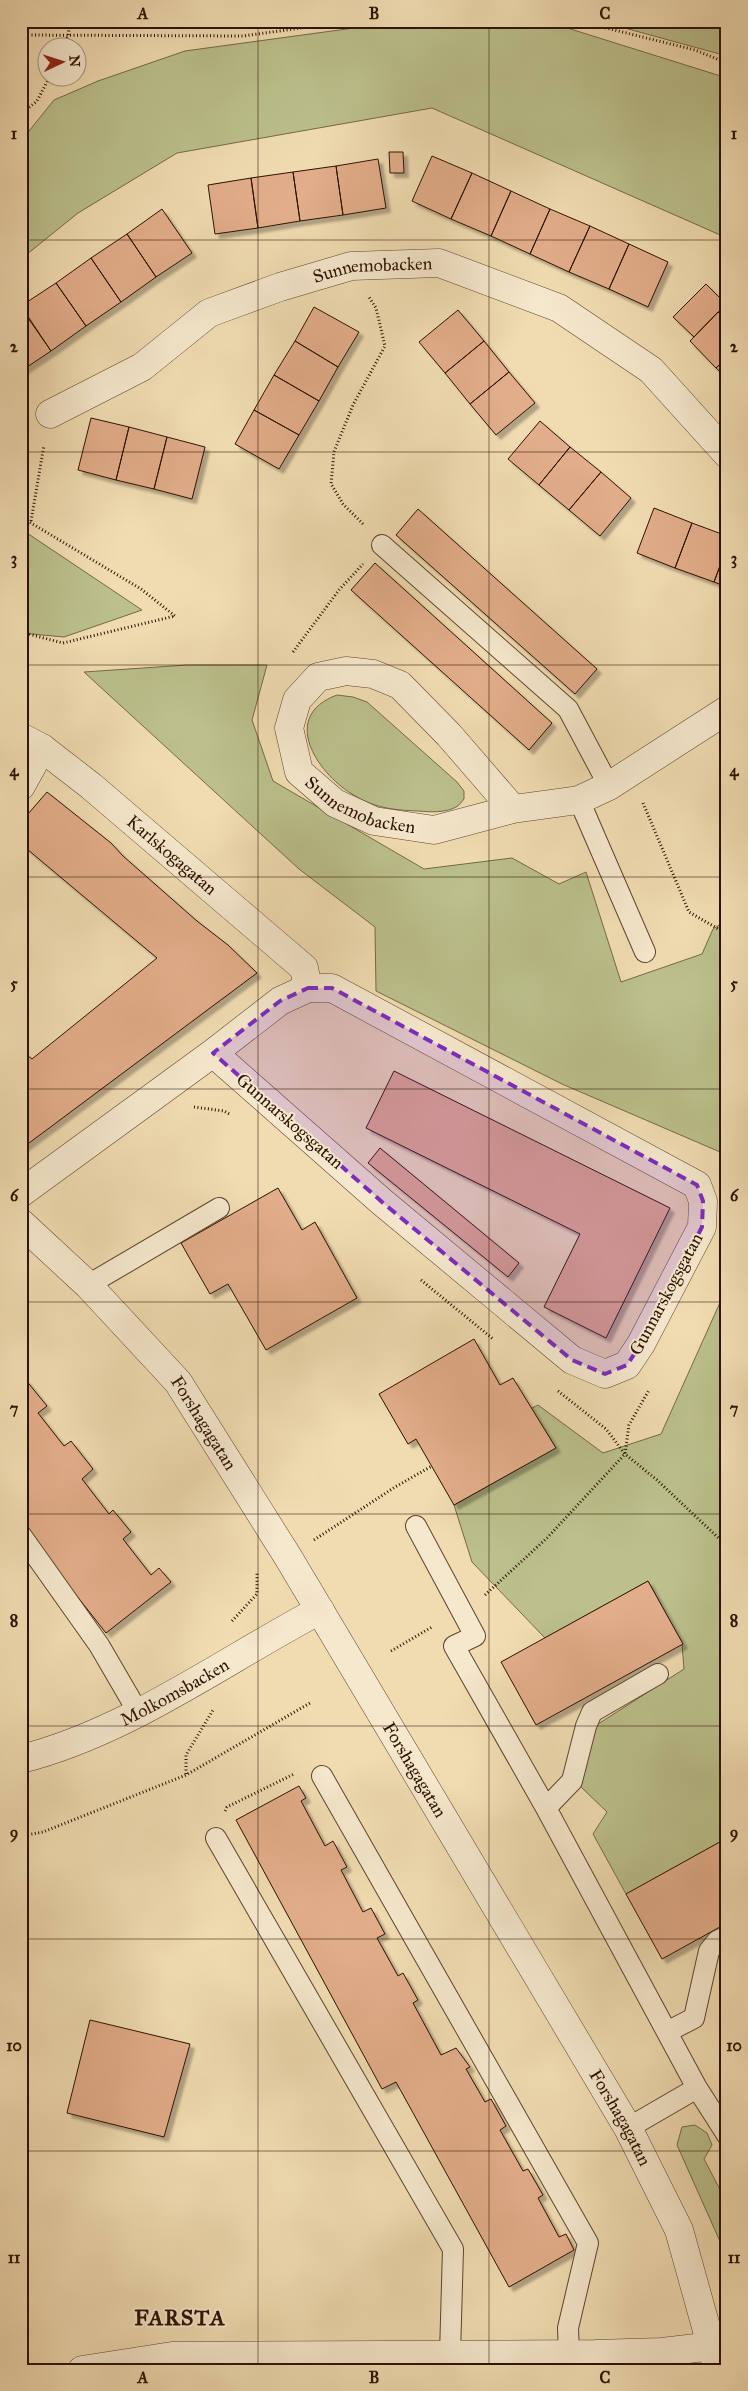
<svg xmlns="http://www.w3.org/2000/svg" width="748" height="2391" viewBox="0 0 748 2391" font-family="'IM FELL Great Primer',serif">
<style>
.green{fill:#bbc08c;stroke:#746946}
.building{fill:#e2ad8a;stroke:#2c1201;filter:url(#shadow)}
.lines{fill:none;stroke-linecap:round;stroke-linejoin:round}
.lane-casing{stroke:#5d442d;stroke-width:22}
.street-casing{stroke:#5d442d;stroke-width:29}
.path{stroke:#2c1201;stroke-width:3;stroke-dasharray:1 2.5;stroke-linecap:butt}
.lane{stroke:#f6e8cd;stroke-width:20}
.street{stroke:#f6e8cd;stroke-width:28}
.marked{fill:#7b2cbf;fill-opacity:0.2;stroke:#7b2cbf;stroke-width:4;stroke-dasharray:10 6;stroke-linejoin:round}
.grid{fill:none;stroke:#2c1201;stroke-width:1;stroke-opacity:0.55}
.labels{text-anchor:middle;stroke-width:4;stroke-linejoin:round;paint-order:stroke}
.street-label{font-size:18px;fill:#2c1201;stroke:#f6e8cd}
.district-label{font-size:22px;font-weight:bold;letter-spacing:1px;fill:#2c1201;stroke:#f6e8cd}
.neatline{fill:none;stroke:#2c1201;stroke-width:2}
.grid-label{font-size:16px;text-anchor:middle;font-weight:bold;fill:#2c1201}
</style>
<defs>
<filter id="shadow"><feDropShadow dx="4.5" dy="4.5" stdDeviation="1" flood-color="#0004"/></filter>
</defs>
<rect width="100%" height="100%" fill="#f1dcb2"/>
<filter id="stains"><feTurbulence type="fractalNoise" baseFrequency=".004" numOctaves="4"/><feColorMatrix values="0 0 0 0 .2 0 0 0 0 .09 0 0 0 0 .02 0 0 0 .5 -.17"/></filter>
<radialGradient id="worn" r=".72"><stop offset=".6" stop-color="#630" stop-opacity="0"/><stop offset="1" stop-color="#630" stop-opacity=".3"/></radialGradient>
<path class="green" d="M 453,21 L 545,21 L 727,78 L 727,238 L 432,108 L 177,153 L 78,213 L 21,259 L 21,141 L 54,100 L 98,81 L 185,51 L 354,28 Z
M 599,21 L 727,21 L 727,56 Z
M 21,529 L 142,610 L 64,637 L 21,633 Z
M 187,665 L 267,665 L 252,720 L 273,781 L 424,869 L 512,858 L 559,884 L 586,872 L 621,982 L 702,954 L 713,929 L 727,920 L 727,1155 L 562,1084 L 376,991 L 375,927 L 299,869 L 84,672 Z
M 337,695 L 353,697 L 367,702 L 457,782 L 464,791 L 464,799 C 462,801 459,806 456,807 C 446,813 429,812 418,811 C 393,810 374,808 352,794 C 316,772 280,716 337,695 Z
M 727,1287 L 727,1838 L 626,1894 L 593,1834 L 607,1812 L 580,1786 L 595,1726 L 684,1669 L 682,1644 L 648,1581 L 545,1638 L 472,1562 L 454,1505 L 555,1448 L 530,1409 L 538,1405 L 603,1453 L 661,1434 Z
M 695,2125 L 707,2133 L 712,2145 L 704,2159 L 727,2203 L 727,2257 L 677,2145 L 682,2127 Z"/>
<path class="building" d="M 389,152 L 403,152 L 404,173 L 390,173 Z
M 432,156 L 472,173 L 451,219 L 412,201 Z
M 378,159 L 386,208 L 343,215 L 336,166 Z
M 336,166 L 343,215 L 300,221 L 293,172 Z
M 293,172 L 300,221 L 258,228 L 251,178 Z
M 472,173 L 511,191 L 491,236 L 451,219 Z
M 251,178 L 258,228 L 215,234 L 208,185 Z
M 511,191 L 550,209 L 530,254 L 491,236 Z
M 162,209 L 192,253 L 156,277 L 127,234 Z
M 550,209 L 590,226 L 569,272 L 530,254 Z
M 590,226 L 629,244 L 609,289 L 569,272 Z
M 127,234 L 156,277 L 121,302 L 91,258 Z
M 629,244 L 668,262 L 648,307 L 609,289 Z
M 91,258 L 121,302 L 86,326 L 56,283 Z
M 56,283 L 86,326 L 51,351 L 21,306 Z
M 706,284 L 726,304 L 694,337 L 673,317 Z
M 314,307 L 359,332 L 338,367 L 295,341 Z
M 21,308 L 51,351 L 21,371 Z
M 458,310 L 484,341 L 445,373 L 419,342 Z
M 718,312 L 727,320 L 727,358 L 716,368 L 690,341 Z
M 295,341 L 338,367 L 319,401 L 274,375 Z
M 484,341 L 509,372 L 470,404 L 445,373 Z
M 727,358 L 727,378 L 716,368 Z
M 509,372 L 535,403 L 496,435 L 470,404 Z
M 274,375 L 319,401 L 299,435 L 254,410 Z
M 254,410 L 299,435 L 279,469 L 235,444 Z
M 91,418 L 129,427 L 116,480 L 78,470 Z
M 540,421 L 570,447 L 539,485 L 508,459 Z
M 129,427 L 167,437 L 154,489 L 116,480 Z
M 167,437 L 205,447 L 192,499 L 154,489 Z
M 570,447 L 601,472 L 569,510 L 539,485 Z
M 601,472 L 631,498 L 600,536 L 569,510 Z
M 654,508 L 692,523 L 675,568 L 637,553 Z
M 418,509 L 597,669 L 575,694 L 396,535 Z
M 692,523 L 727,536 L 727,547 L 714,582 L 675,568 Z
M 727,547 L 727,587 L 714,582 Z
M 375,563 L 552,723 L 529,750 L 351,590 Z
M 47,792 L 111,843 L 123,856 L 197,921 L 228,945 L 257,973 L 21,1149 L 21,1050 L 32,1059 L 157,958 L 21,844 L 21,822 Z
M 394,1071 L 670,1208 L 606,1338 L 544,1307 L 580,1234 L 366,1128 Z
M 380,1148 L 519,1263 L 508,1277 L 368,1163 Z
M 278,1188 L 302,1230 L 315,1222 L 357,1298 L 266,1350 L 228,1284 L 210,1294 L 181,1243 Z
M 474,1339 L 500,1385 L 513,1378 L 556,1448 L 454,1505 L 416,1439 L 408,1444 L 379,1394 Z
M 25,1379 L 47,1406 L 38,1413 L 64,1446 L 71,1441 L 93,1469 L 82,1479 L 109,1514 L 113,1510 L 131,1532 L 123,1539 L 151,1575 L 159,1568 L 171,1582 L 106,1633 L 21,1525 L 21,1382 Z
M 648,1581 L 683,1644 L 536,1725 L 501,1662 Z
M 299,1786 L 306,1798 L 301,1801 L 325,1846 L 333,1841 L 347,1867 L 341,1870 L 363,1912 L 371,1908 L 385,1934 L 377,1938 L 398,1976 L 403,1973 L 418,2000 L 413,2003 L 441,2055 L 456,2048 L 470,2067 L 466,2069 L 485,2102 L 491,2099 L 506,2126 L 500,2130 L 523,2171 L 528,2169 L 543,2195 L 538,2198 L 559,2237 L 566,2234 L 574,2250 L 509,2287 L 396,2082 L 382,2089 L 236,1820 Z
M 727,1838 L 727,1923 L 662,1959 L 626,1894 Z
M 90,2020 L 190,2044 L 164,2137 L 67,2113 Z"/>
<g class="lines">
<g class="lane-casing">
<path id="lane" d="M 382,545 L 568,709 L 609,786
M 579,800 L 645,952
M 88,1285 L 219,1208
M 416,1526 L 475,1636 L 454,1646 L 546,1808 L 697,2088 L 727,2135
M 21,1535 L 99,1645 L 138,1712
M 322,1776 L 588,2243 L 568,2328 L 569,2354
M 546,1808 L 572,1781 L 586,1726 L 592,1712 L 658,1674
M 216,1838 L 453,2249 L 450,2354
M 667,2032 L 694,2018 L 709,1951 L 717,1941 L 727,1936
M 628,2128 L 697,2088"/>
</g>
<g class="street-casing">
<g id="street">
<path id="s1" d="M 50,414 L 142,367 L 209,313 L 280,287 L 351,266 L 439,263 L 559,308 L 651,370 L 727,454"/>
<path id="s2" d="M 21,737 L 42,748 L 91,786 L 304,968 L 308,988"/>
<path d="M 21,786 L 42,748"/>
<path id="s3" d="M 513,809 L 449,735 L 400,685 L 373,674 L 346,671 L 318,677 L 297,700 L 289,728 L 299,772 L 335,803 L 374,821 L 434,830 L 513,809 L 579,800 L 609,786 L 727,710"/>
<path d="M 21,1193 L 213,1053 L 280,1001 L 308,988 L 332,988 L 697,1185 L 703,1201 L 702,1227 L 641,1344 L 627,1365 L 605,1374 L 572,1360 L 382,1202 L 213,1053"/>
<path id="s4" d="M 21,1223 L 88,1285 L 178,1382 L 288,1557 L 628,2128 L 679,2230 L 718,2370"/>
<path id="s5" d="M 21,1759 C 128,1732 223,1661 320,1610"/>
<path d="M 82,2370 L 172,2356 L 595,2354 L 662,2352 L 713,2346"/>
</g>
</g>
<path class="path" d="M 578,21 L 695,50 L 727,63
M 21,35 L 243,36 L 351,21
M 63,48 L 68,36 L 70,21
M 21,114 L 37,101 L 49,78
M 21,517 L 141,589 L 175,616 L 63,643 L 21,632
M 31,521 L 44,445
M 363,524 L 343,504 L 331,484 L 334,452 L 353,405 L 385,346 L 376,308 L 369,297
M 293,652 L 339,590 L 363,564
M 643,803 L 689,912 L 727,934
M 194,1107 L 224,1111 L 231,1115
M 421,1280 L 493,1339
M 558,1391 L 606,1429 L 625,1454 L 657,1480 L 727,1546
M 314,1540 L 395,1487 L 432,1466
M 485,1595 L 547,1538 L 625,1454 L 629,1425 L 649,1390
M 232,1621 L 257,1594 L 257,1572
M 391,1651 L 432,1627
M 186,1774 L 186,1755 L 213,1710
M 225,1811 L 227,1807 L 294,1774
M 21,1836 L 43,1832 L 186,1775 L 310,1703"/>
<use href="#lane" class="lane"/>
<use href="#street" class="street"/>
</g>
<path class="marked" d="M 308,988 L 332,988 L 697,1185 L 703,1201 L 702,1227 L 641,1344 L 627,1365 L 605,1374 L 572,1360 L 382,1202 L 213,1053 L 280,1001 Z"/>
<path class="grid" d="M 258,21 L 258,2370M 489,21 L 489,2370M 21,240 L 727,240M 21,452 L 727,452M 21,665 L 727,665M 21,877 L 727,877M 21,1089 L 727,1089M 21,1302 L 727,1302M 21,1514 L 727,1514M 21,1726 L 727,1726M 21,1939 L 727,1939M 21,2151 L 727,2151"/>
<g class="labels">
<g class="street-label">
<text dy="6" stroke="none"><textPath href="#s1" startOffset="360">Sunnemobacken</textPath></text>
<text dy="6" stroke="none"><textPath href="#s3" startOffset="430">Sunnemobacken</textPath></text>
<text dy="6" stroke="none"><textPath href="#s2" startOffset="192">Karlskogagatan</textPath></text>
<text transform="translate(290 1121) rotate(41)" y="6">Gunnarskogsgatan</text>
<text transform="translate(666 1294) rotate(-62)" y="6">Gunnarskogsgatan</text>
<text dy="6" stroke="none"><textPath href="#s4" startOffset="272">Forshagagatan</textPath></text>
<text dy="6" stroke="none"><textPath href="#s5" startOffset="168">Molkomsbacken</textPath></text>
<text dy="6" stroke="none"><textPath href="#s4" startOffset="678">Forshagagatan</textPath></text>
<text dy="6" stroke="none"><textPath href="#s4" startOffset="1082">Forshagagatan</textPath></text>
</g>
<g class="district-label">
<text x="180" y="2325">FARSTA</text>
</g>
</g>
<rect width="748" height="2391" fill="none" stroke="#f1dcb2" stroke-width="55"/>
<g transform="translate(62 62) rotate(86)"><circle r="24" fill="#f6e8cd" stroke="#a5927b"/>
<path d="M0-4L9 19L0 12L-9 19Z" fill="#8f2418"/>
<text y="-8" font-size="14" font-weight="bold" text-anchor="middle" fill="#2c1201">N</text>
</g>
<rect x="28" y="28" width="692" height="2336" class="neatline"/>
<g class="grid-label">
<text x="143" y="19">A</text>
<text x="374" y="19">B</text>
<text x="605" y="19">C</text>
<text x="14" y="139">1</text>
<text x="734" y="139">1</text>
<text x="14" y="352">2</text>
<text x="734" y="352">2</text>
<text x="14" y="564">3</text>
<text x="734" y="564">3</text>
<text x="14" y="776">4</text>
<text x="734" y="776">4</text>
<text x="14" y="989">5</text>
<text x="734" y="989">5</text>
<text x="14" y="1201">6</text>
<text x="734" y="1201">6</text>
<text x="14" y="1414">7</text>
<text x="734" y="1414">7</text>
<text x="14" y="1626">8</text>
<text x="734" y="1626">8</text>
<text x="14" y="1838">9</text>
<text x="734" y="1838">9</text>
<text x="14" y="2051">10</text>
<text x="734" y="2051">10</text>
<text x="14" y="2263">11</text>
<text x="734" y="2263">11</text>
<text x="143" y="2383">A</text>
<text x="374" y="2383">B</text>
<text x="605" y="2383">C</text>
</g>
<rect width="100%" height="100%" filter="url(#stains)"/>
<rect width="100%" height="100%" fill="url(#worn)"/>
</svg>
